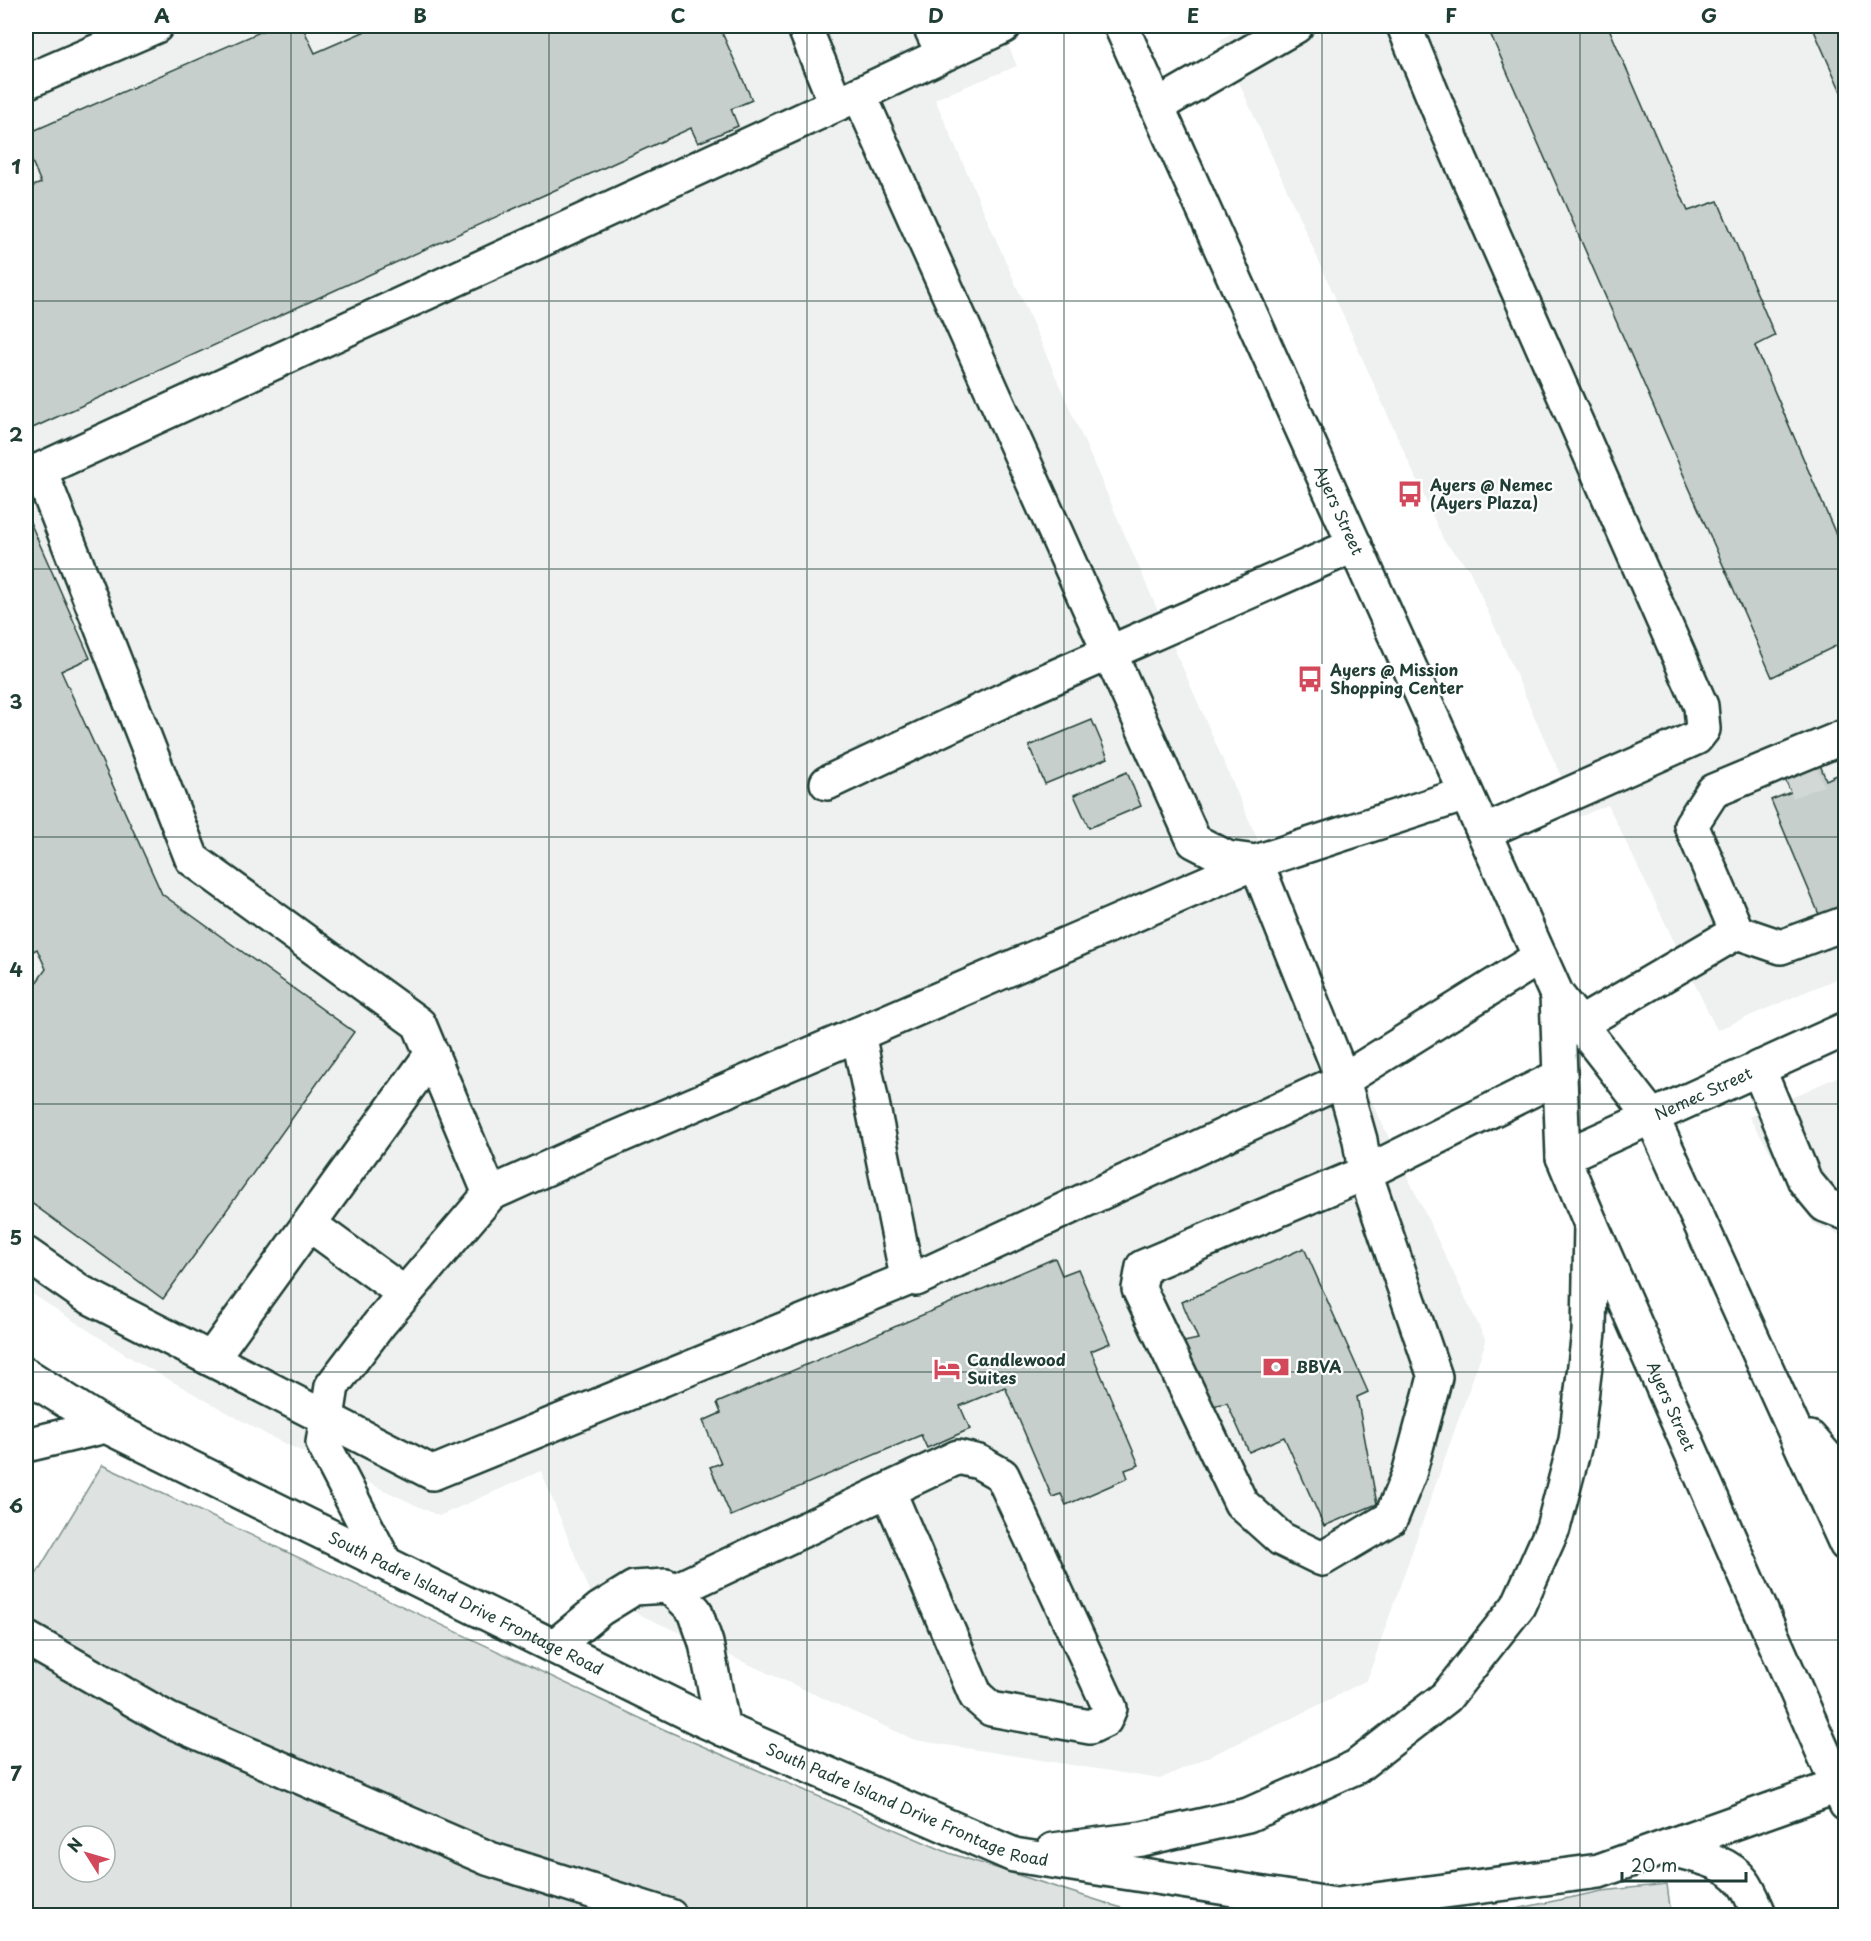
<svg xmlns="http://www.w3.org/2000/svg" width="1871" height="1941" viewBox="0 0 1871 1941" font-family="'Playpen Sans',sans-serif">
<style>
.built{fill:#eef1f0}
.green{fill:#dee3e2;stroke:#7e908b;stroke-width:1.5;fill-rule:evenodd}
.building{fill:#c7cfcc;stroke:#1f3d34;stroke-width:1.5}
.lines{fill:none;stroke-linecap:round;stroke-linejoin:round}
.minor-tunnel{stroke:#d2d8d6;stroke-width:33;stroke-dasharray:33 16;stroke-linecap:butt}
.minor-casing{stroke:#1f3d34;stroke-width:38}
.major-casing{stroke:#1f3d34;stroke-width:38}
.highway-casing{stroke:#1f3d34;stroke-width:38}
.minor{stroke:#fff;stroke-width:33}
.major{stroke:#fff;stroke-width:33}
.highway{stroke:#fff;stroke-width:33}
.grid{fill:none;stroke:#1f3d34;stroke-width:1.5;stroke-opacity:0.55}
.labels{text-anchor:middle;stroke-width:4.5;stroke-linejoin:round;paint-order:stroke}
.poi-label{font-size:16px;font-weight:bold;fill:#1f3d34;stroke:#fff;text-anchor:start}
.street-label{font-size:16px;fill:#1f3d34;stroke:#fff}
.neatline{fill:none;stroke:#1f3d34;stroke-width:2}
.grid-label{font-size:20px;text-anchor:middle;font-weight:bold;fill:#1f3d34}
</style>
<rect width="100%" height="100%" fill="#fff"/>
<filter id="ink" filterUnits="userSpaceOnUse"><feTurbulence type="fractalNoise" baseFrequency=".0167" numOctaves="2"/><feDisplacementMap in="SourceGraphic" scale="12" xChannelSelector="R" yChannelSelector="G"/><feConvolveMatrix kernelMatrix="1 2 1 2 8 2 1 2 1" color-interpolation-filters="sRGB"/></filter>
<g filter="url(#ink)">
<path class="built" d="M 26,26 L 1000,26 L 1017,66 L 935,99 L 1371,1100 L 1486,1341 L 1367,1680 L 1295,1717 L 1160,1779 L 915,1740 L 590,1592 L 541,1471 L 439,1516 L 269,1436 L 134,1360 L 26,1290 Z
M 1244,26 L 1845,26 L 1845,975 L 1717,1030 L 1608,805 L 1579,817 L 1469,569 L 1444,541 L 1220,40 Z
M 1845,1073 L 1845,1237 L 1814,1224 L 1749,1117 Z"/>
<path class="green" d="M 102,1465 L 663,1729 L 949,1853 L 1134,1912 L 1172,1915 L 26,1915 L 26,1591 ZM 69,1836 L 105,1836 L 105,1872 L 69,1872 Z
M 1667,1884 L 1671,1915 L 1487,1915 L 1602,1891 Z"/>
<path class="building" d="M 274,26 L 302,26 L 315,53 L 377,26 L 719,26 L 752,100 L 731,109 L 738,126 L 698,143 L 691,128 L 26,431 L 26,189 L 41,183 L 26,147 L 26,134 Z
M 1487,26 L 1608,26 L 1688,211 L 1718,201 L 1775,336 L 1755,346 L 1846,558 L 1846,641 L 1772,677 Z
M 1812,26 L 1846,26 L 1846,103 Z
M 26,513 L 90,658 L 61,671 L 162,894 L 354,1032 L 163,1299 L 26,1199 L 26,997 L 46,969 L 37,949 L 26,955 Z
M 1092,720 L 1108,758 L 1045,784 L 1029,746 Z
M 1819,762 L 1826,780 L 1846,771 L 1846,909 L 1821,919 L 1771,800 L 1791,792 L 1784,777 Z
M 1127,772 L 1141,806 L 1089,828 L 1074,795 Z
M 1304,1248 L 1368,1392 L 1357,1397 L 1377,1504 L 1324,1526 L 1284,1437 L 1249,1452 L 1227,1403 L 1212,1406 L 1184,1342 L 1198,1339 L 1182,1302 Z
M 1055,1258 L 1062,1275 L 1078,1269 L 1110,1343 L 1091,1351 L 1139,1465 L 1125,1470 L 1128,1478 L 1066,1505 L 1061,1494 L 1052,1497 L 1005,1387 L 960,1406 L 970,1429 L 927,1448 L 921,1435 L 731,1516 L 710,1467 L 721,1463 L 703,1421 L 721,1413 L 717,1403 Z"/>
<g class="lines">
<path class="minor-tunnel" d="M 1787,782 L 1821,769"/>
<g class="minor-casing">
<g id="minor">
<path d="M 804,26 L 836,104"/>
<path d="M 930,26 L 943,54"/>
<path d="M 1004,26 L 859,94 L 1194,841 L 1227,858 L 1256,862 L 1466,794"/>
<path d="M 1404,26 L 1443,120 L 1701,706 L 1703,729 L 1696,738 L 1484,832"/>
<path d="M 26,82 L 156,26"/>
<path d="M 1157,106 L 1296,26"/>
<path d="M 1846,736 L 1713,791 L 1691,825 L 1737,932 L 1781,947 L 1846,923"/>
<path d="M 827,783 L 1027,689 L 1355,545"/>
<path d="M 1580,1024 L 1737,932"/>
<path d="M 856,1035 L 1256,862 L 1343,1080 L 1360,1140 L 1365,1173 L 1435,1377 L 1409,1474 L 1391,1518 L 1322,1559 L 1281,1539 L 1241,1503 L 1139,1289 L 1143,1267 L 1365,1173 L 1560,1076"/>
<path d="M 1758,1068 L 1805,1181 L 1825,1205 L 1846,1213"/>
<path id="s1" d="M 1563,1157 L 1846,1029"/>
<path d="M 490,1194 L 419,1024 L 192,859 L 40,470 L 859,94"/>
<path d="M 309,1224 L 405,1294"/>
<path d="M 26,1254 L 82,1293 L 433,1473 L 910,1278"/>
<path d="M 211,1359 L 432,1054"/>
<path d="M 385,1563 L 323,1443 L 332,1386 L 380,1323 L 490,1194 L 594,1147 L 856,1035 L 861,1048 L 906,1272 L 910,1278 L 916,1279 L 1343,1080 L 1540,957"/>
<path d="M 674,1591 L 958,1457 L 979,1462 L 1002,1475 L 1110,1708 L 1105,1720 L 1090,1727 L 991,1709 L 976,1696 L 888,1490"/>
<path d="M 555,1646 L 600,1609 L 634,1588 L 666,1586 L 679,1595 L 695,1611 L 706,1643 L 723,1729"/>
</g>
</g>
<g class="major-casing">
<g id="major">
<path id="s2" d="M 1121,26 L 1557,995 L 1652,1117 L 1846,1544"/>
<path id="s3" d="M 1557,995 L 1563,1157 L 1591,1224 L 1846,1804"/>
<path id="s4" d="M 26,1375 L 106,1426 L 703,1720 L 1014,1855 L 1336,1905 L 1599,1871 L 1846,1783"/>
<path d="M 1810,1438 L 1846,1480"/>
<path d="M 26,1445 L 106,1426"/>
<path d="M 1667,1848 C 1692,1855 1727,1860 1743,1882 C 1750,1891 1755,1905 1760,1916"/>
<path d="M 1053,1850 L 1142,1839 L 1248,1815 L 1356,1767 L 1446,1697 L 1518,1606 L 1553,1528 L 1576,1440 L 1589,1332 L 1591,1224"/>
</g>
</g>
<g class="highway-casing">
<path id="highway" d="M 26,1638 L 169,1720 L 490,1859 L 670,1916"/>
</g>
<use href="#minor" class="minor"/>
<use href="#major" class="major"/>
<use href="#highway" class="highway"/>
</g>
</g>
<path class="grid" d="M 291,26 L 291,1916M 549,26 L 549,1916M 807,26 L 807,1916M 1064,26 L 1064,1916M 1322,26 L 1322,1916M 1580,26 L 1580,1916M 26,301 L 1846,301M 26,569 L 1846,569M 26,837 L 1846,837M 26,1104 L 1846,1104M 26,1372 L 1846,1372M 26,1640 L 1846,1640"/>
<defs>
<g id="bus-bare" transform="scale(2.07)"><path d="M-5-6H5V4H4V6H2V4H-2V6H-4V4H-5ZM-3.5-4V0h7V-4ZM-3.5 1.2v1.5H-2V1.2ZM2 1.2v1.5H3.5V1.2Z" fill="#d1495b" stroke="#fff" stroke-width="2.5" paint-order="stroke"/></g>
<g id="bank-bare" transform="scale(2.07)"><path d="M-6-4H6V4H-6ZM0-2.3a2.3 2.3 0 1 0 0 4.6a2.3 2.3 0 1 0 0-4.6Z" fill="#d1495b" stroke="#fff" stroke-width="2.5" paint-order="stroke"/></g>
<g id="hotel-bare" transform="scale(2.07)"><path d="M-6-4.5h1.5V1H6V5H4.5V3h-9V5H-6ZM-4 0a1.8 1.8 0 1 1 3.6 0ZM.5 0V-2.5h3Q6-2.5 6 0Z" fill="#d1495b" stroke="#fff" stroke-width="2.5" paint-order="stroke"/></g>
</defs>
<g fill-rule="evenodd">
<use href="#bus-bare" x="1410" y="494"/>
<use href="#bus-bare" x="1310" y="679"/>
<use href="#bank-bare" x="1276" y="1367"/>
<use href="#hotel-bare" x="947" y="1369"/>
</g>
<g class="labels">
<g class="poi-label">
<text x="1430" y="491">Ayers @ Nemec<tspan x="1430" dy="18">(Ayers Plaza)</tspan></text>
<text x="1330" y="676">Ayers @ Mission<tspan x="1330" dy="18">Shopping Center</tspan></text>
<text x="967" y="1366">Candlewood<tspan x="967" dy="18">Suites</tspan></text>
<text x="1296" y="1373">BBVA</text>
</g>
<g class="street-label">
<text dy="6" stroke="none"><textPath href="#s2" startOffset="531">Ayers Street</textPath></text>
<text dy="6" stroke="none"><textPath href="#s1" startOffset="154">Nemec Street</textPath></text>
<text dy="6" stroke="none"><textPath href="#s3" startOffset="434">Ayers Street</textPath></text>
<text dy="6" stroke="none"><textPath href="#s4" startOffset="496">South Padre Island Drive Frontage Road</textPath></text>
<text dy="6" stroke="none"><textPath href="#s4" startOffset="982">South Padre Island Drive Frontage Road</textPath></text>
</g>
</g>
<rect width="1871" height="1941" fill="none" stroke="#fff" stroke-width="66"/>
<g transform="translate(87 1854) rotate(307)"><circle r="28" fill="#ffffff" stroke="#a5b1ae" stroke-width="1.5"/>
<path d="M0-4.5L10 22L0 15L-10 22Z" fill="#d1495b"/>
<text y="-9" font-size="16" font-weight="bold" text-anchor="middle" fill="#1f3d34">N</text>
</g>
<path d="M1622 1872v9h124v-9" fill="none" stroke="#1f3d34" stroke-width="3"/>
<text x="1631" y="1872" font-size="18" fill="#1f3d34" stroke="#ffffff" stroke-width="4.5" paint-order="stroke">20 m</text>
<rect x="33" y="33" width="1805" height="1875" class="neatline"/>
<g class="grid-label">
<text x="162" y="23">A</text>
<text x="420" y="23">B</text>
<text x="678" y="23">C</text>
<text x="936" y="23">D</text>
<text x="1193" y="23">E</text>
<text x="1451" y="23">F</text>
<text x="1709" y="23">G</text>
<text x="16" y="174">1</text>
<text x="16" y="442">2</text>
<text x="16" y="709">3</text>
<text x="16" y="977">4</text>
<text x="16" y="1245">5</text>
<text x="16" y="1513">6</text>
<text x="16" y="1781">7</text>
</g>
</svg>
